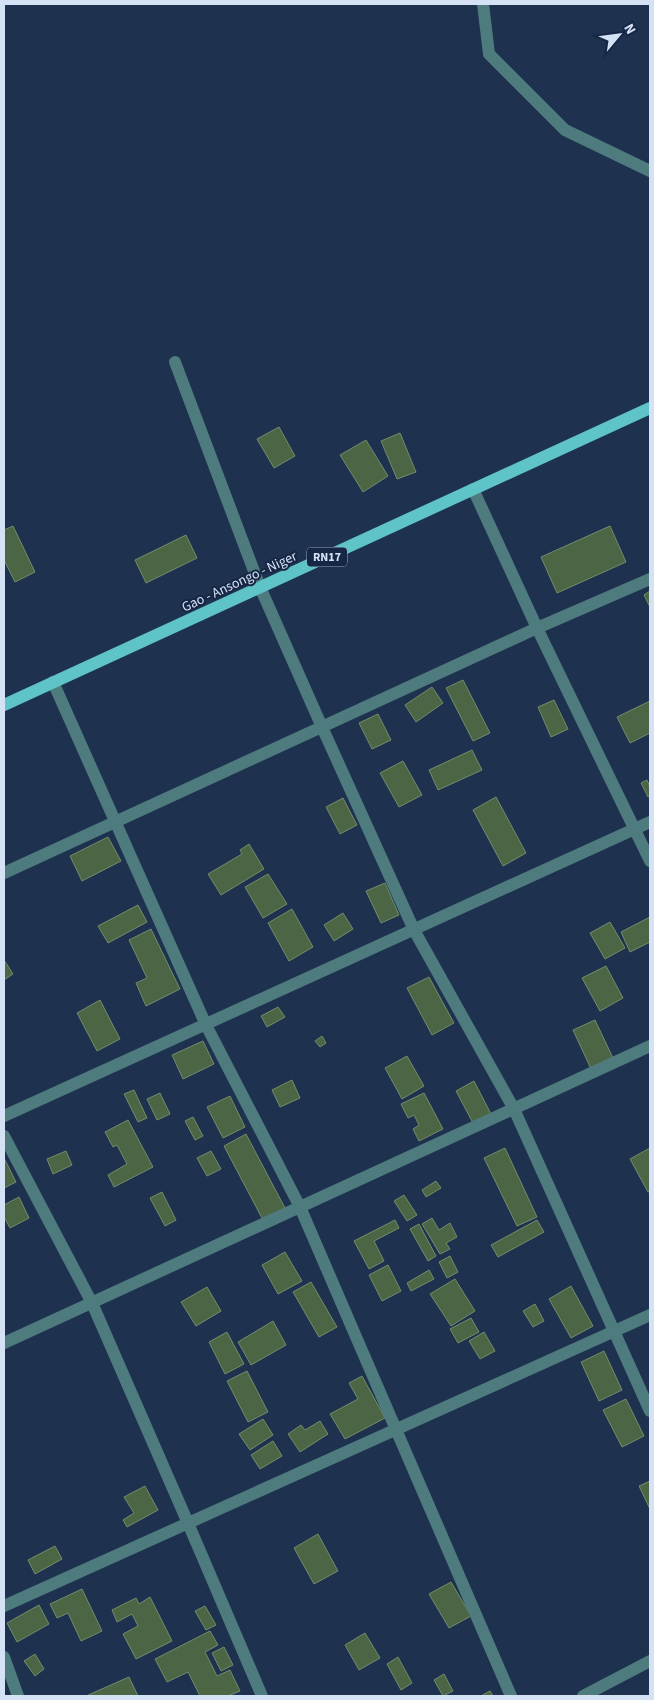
<svg xmlns="http://www.w3.org/2000/svg" width="654" height="1700" viewBox="0 0 654 1700" font-family="'Source Sans 3',sans-serif">
<style>
.building{fill:#4c6645;stroke:#728d6b}
.lines{fill:none;stroke-linecap:round;stroke-linejoin:round}
.minor{stroke:#4e7b7d;stroke-width:12}
.major{stroke:#5fc4c8;stroke-width:12}
.labels{text-anchor:middle;stroke-width:4;stroke-linejoin:round;paint-order:stroke}
.shield{fill:#152744;stroke:#9ba9c0;stroke-width:1}
.shield-label{font-size:12px;font-weight:bold;fill:#d5e1f5}
.street-label{font-size:14px;fill:#d5e1f5;stroke:#152744}
</style>
<rect width="100%" height="100%" fill="#1e314f"/>
<path class="building" d="M 279,427 L 295,456 L 274,468 L 257,439 Z
M 400,433 L 416,472 L 397,479 L 381,441 Z
M 366,440 L 388,476 L 363,492 L 340,455 Z
M 13,526 L 35,572 L 15,582 L 4,560 L 4,530 Z
M 610,526 L 626,562 L 557,593 L 541,557 Z
M 186,535 L 197,558 L 146,583 L 135,560 Z
M 650,591 L 650,607 L 644,595 Z
M 463,680 L 490,733 L 473,741 L 446,688 Z
M 432,687 L 443,703 L 416,722 L 405,705 Z
M 554,700 L 568,729 L 551,737 L 538,707 Z
M 650,701 L 650,733 L 630,743 L 617,717 Z
M 378,714 L 391,740 L 372,749 L 359,723 Z
M 472,750 L 482,770 L 438,790 L 429,770 Z
M 403,761 L 422,795 L 399,807 L 380,773 Z
M 647,780 L 650,787 L 650,796 L 648,797 L 641,783 Z
M 496,797 L 526,853 L 503,866 L 473,810 Z
M 343,798 L 357,825 L 340,834 L 326,807 Z
M 108,837 L 121,861 L 82,881 L 70,856 Z
M 249,844 L 264,869 L 221,895 L 208,874 L 242,854 L 240,850 Z
M 268,874 L 287,904 L 263,918 L 245,887 Z
M 385,883 L 399,915 L 381,923 L 366,891 Z
M 138,905 L 147,922 L 108,943 L 98,926 Z
M 292,909 L 313,947 L 289,961 L 268,923 Z
M 343,913 L 353,929 L 334,941 L 324,925 Z
M 650,917 L 650,942 L 630,952 L 621,932 Z
M 610,922 L 625,948 L 605,959 L 590,933 Z
M 151,929 L 180,989 L 146,1006 L 136,983 L 147,978 L 129,940 Z
M 4,960 L 13,974 L 4,980 Z
M 606,966 L 623,998 L 600,1011 L 582,978 Z
M 429,977 L 454,1023 L 432,1035 L 407,988 Z
M 100,1000 L 120,1039 L 97,1051 L 77,1013 Z
M 278,1007 L 285,1017 L 267,1027 L 261,1016 Z
M 595,1020 L 613,1058 L 591,1069 L 573,1030 Z
M 322,1036 L 326,1043 L 320,1047 L 315,1041 Z
M 203,1041 L 214,1064 L 183,1079 L 172,1055 Z
M 407,1056 L 424,1086 L 402,1099 L 385,1068 Z
M 292,1080 L 300,1098 L 280,1107 L 272,1090 Z
M 474,1081 L 491,1114 L 473,1123 L 456,1091 Z
M 134,1090 L 147,1118 L 138,1122 L 124,1094 Z
M 160,1093 L 170,1114 L 157,1120 L 147,1099 Z
M 424,1093 L 443,1129 L 419,1141 L 413,1129 L 419,1125 L 414,1115 L 408,1118 L 401,1104 Z
M 230,1096 L 245,1127 L 223,1138 L 207,1107 Z
M 193,1117 L 203,1136 L 195,1140 L 185,1121 Z
M 128,1120 L 153,1167 L 114,1187 L 108,1175 L 127,1164 L 117,1145 L 113,1147 L 105,1132 Z
M 246,1134 L 285,1208 L 263,1220 L 224,1146 Z
M 505,1148 L 537,1217 L 517,1226 L 484,1158 Z
M 650,1148 L 650,1191 L 648,1192 L 630,1159 Z
M 66,1151 L 72,1165 L 53,1174 L 47,1159 Z
M 211,1151 L 221,1169 L 207,1176 L 197,1158 Z
M 4,1158 L 16,1182 L 4,1188 Z
M 436,1181 L 441,1188 L 426,1197 L 422,1190 Z
M 162,1192 L 176,1220 L 165,1226 L 150,1198 Z
M 404,1195 L 417,1215 L 407,1221 L 394,1201 Z
M 19,1197 L 29,1218 L 10,1228 L 4,1217 L 4,1205 Z
M 432,1218 L 439,1230 L 450,1223 L 457,1237 L 446,1243 L 450,1249 L 440,1254 L 422,1224 Z
M 395,1220 L 399,1228 L 374,1241 L 384,1261 L 369,1269 L 354,1241 Z
M 537,1220 L 544,1232 L 498,1257 L 491,1245 Z
M 419,1224 L 436,1256 L 428,1261 L 410,1229 Z
M 285,1252 L 302,1281 L 278,1294 L 262,1265 Z
M 450,1256 L 458,1272 L 447,1278 L 439,1262 Z
M 388,1265 L 401,1291 L 382,1301 L 369,1275 Z
M 429,1270 L 434,1279 L 411,1291 L 407,1283 Z
M 455,1279 L 475,1311 L 451,1326 L 430,1294 Z
M 311,1282 L 337,1327 L 319,1337 L 293,1292 Z
M 571,1286 L 593,1326 L 571,1338 L 549,1299 Z
M 207,1287 L 221,1311 L 196,1326 L 181,1302 Z
M 535,1304 L 544,1321 L 533,1327 L 523,1311 Z
M 471,1318 L 479,1332 L 458,1343 L 450,1329 Z
M 273,1321 L 286,1345 L 251,1365 L 238,1342 Z
M 227,1332 L 244,1364 L 225,1374 L 209,1342 Z
M 484,1332 L 495,1351 L 480,1359 L 469,1341 Z
M 604,1351 L 622,1390 L 599,1401 L 581,1362 Z
M 247,1371 L 268,1412 L 248,1422 L 227,1381 Z
M 362,1376 L 385,1418 L 345,1439 L 330,1414 L 358,1399 L 349,1383 Z
M 626,1399 L 644,1436 L 622,1447 L 603,1410 Z
M 263,1419 L 273,1435 L 250,1450 L 239,1434 Z
M 320,1421 L 328,1434 L 300,1452 L 288,1434 L 301,1425 L 305,1430 Z
M 273,1441 L 282,1456 L 260,1469 L 251,1455 Z
M 650,1481 L 650,1509 L 639,1486 Z
M 145,1486 L 158,1510 L 127,1527 L 123,1520 L 134,1513 L 124,1497 Z
M 318,1534 L 338,1571 L 314,1584 L 294,1548 Z
M 55,1546 L 62,1559 L 35,1574 L 28,1560 Z
M 451,1582 L 471,1616 L 449,1628 L 429,1594 Z
M 82,1589 L 102,1631 L 81,1641 L 68,1613 L 57,1618 L 50,1604 Z
M 150,1597 L 172,1641 L 136,1659 L 123,1634 L 138,1626 L 132,1614 L 117,1622 L 112,1610 L 136,1598 L 139,1604 Z
M 39,1605 L 49,1624 L 17,1642 L 7,1623 Z
M 205,1606 L 216,1625 L 206,1630 L 195,1611 Z
M 210,1631 L 218,1645 L 205,1652 L 217,1676 L 230,1670 L 240,1691 L 228,1696 L 200,1696 L 188,1672 L 167,1682 L 155,1659 Z
M 365,1633 L 380,1658 L 359,1670 L 345,1645 Z
M 224,1647 L 233,1665 L 221,1671 L 212,1653 Z
M 35,1654 L 44,1669 L 35,1676 L 24,1661 Z
M 398,1657 L 412,1683 L 401,1690 L 387,1664 Z
M 444,1674 L 453,1691 L 443,1696 L 434,1680 Z
M 129,1677 L 138,1696 L 86,1696 Z
M 490,1691 L 493,1696 L 481,1696 Z"/>
<g class="lines">
<path class="minor" d="M 483,4 L 489,54 L 565,130 L 650,171
M 175,362 L 260,587 L 322,727 L 414,930 L 514,1109 L 650,1411
M 473,489 L 537,628 L 650,861
M 53,682 L 206,1025 L 300,1207 L 511,1696
M 4,873 L 537,628 L 650,579
M 4,1116 L 650,822
M 4,1136 L 92,1303 L 188,1523 L 262,1696
M 4,1343 L 650,1046
M 4,1606 L 650,1315
M 4,1657 L 18,1696
M 583,1696 L 650,1661"/>
<path class="major" d="M 4,705 L 650,408"/>
</g>
<g class="labels">
<rect class="shield" x="307" y="547.5" width="40" height="19" rx="4"/>
<g class="shield-label">
<text x="327" y="561">RN17</text>
</g>
<g class="street-label">
<text transform="translate(239 581) rotate(-25)" y="5">Gao - Ansongo - Niger</text>
</g>
</g>
<rect width="654" height="1700" fill="none" stroke="#d5e1f5" stroke-width="10"/>
<g transform="translate(619 35) rotate(61)" stroke="#152744" stroke-width="4" paint-order="stroke">
<path d="M0-4L9 19L0 12L-9 19Z" fill="#d5e1f5"/>
<text y="-8" font-size="14" font-weight="bold" text-anchor="middle" fill="#d5e1f5">N</text>
</g>
</svg>
